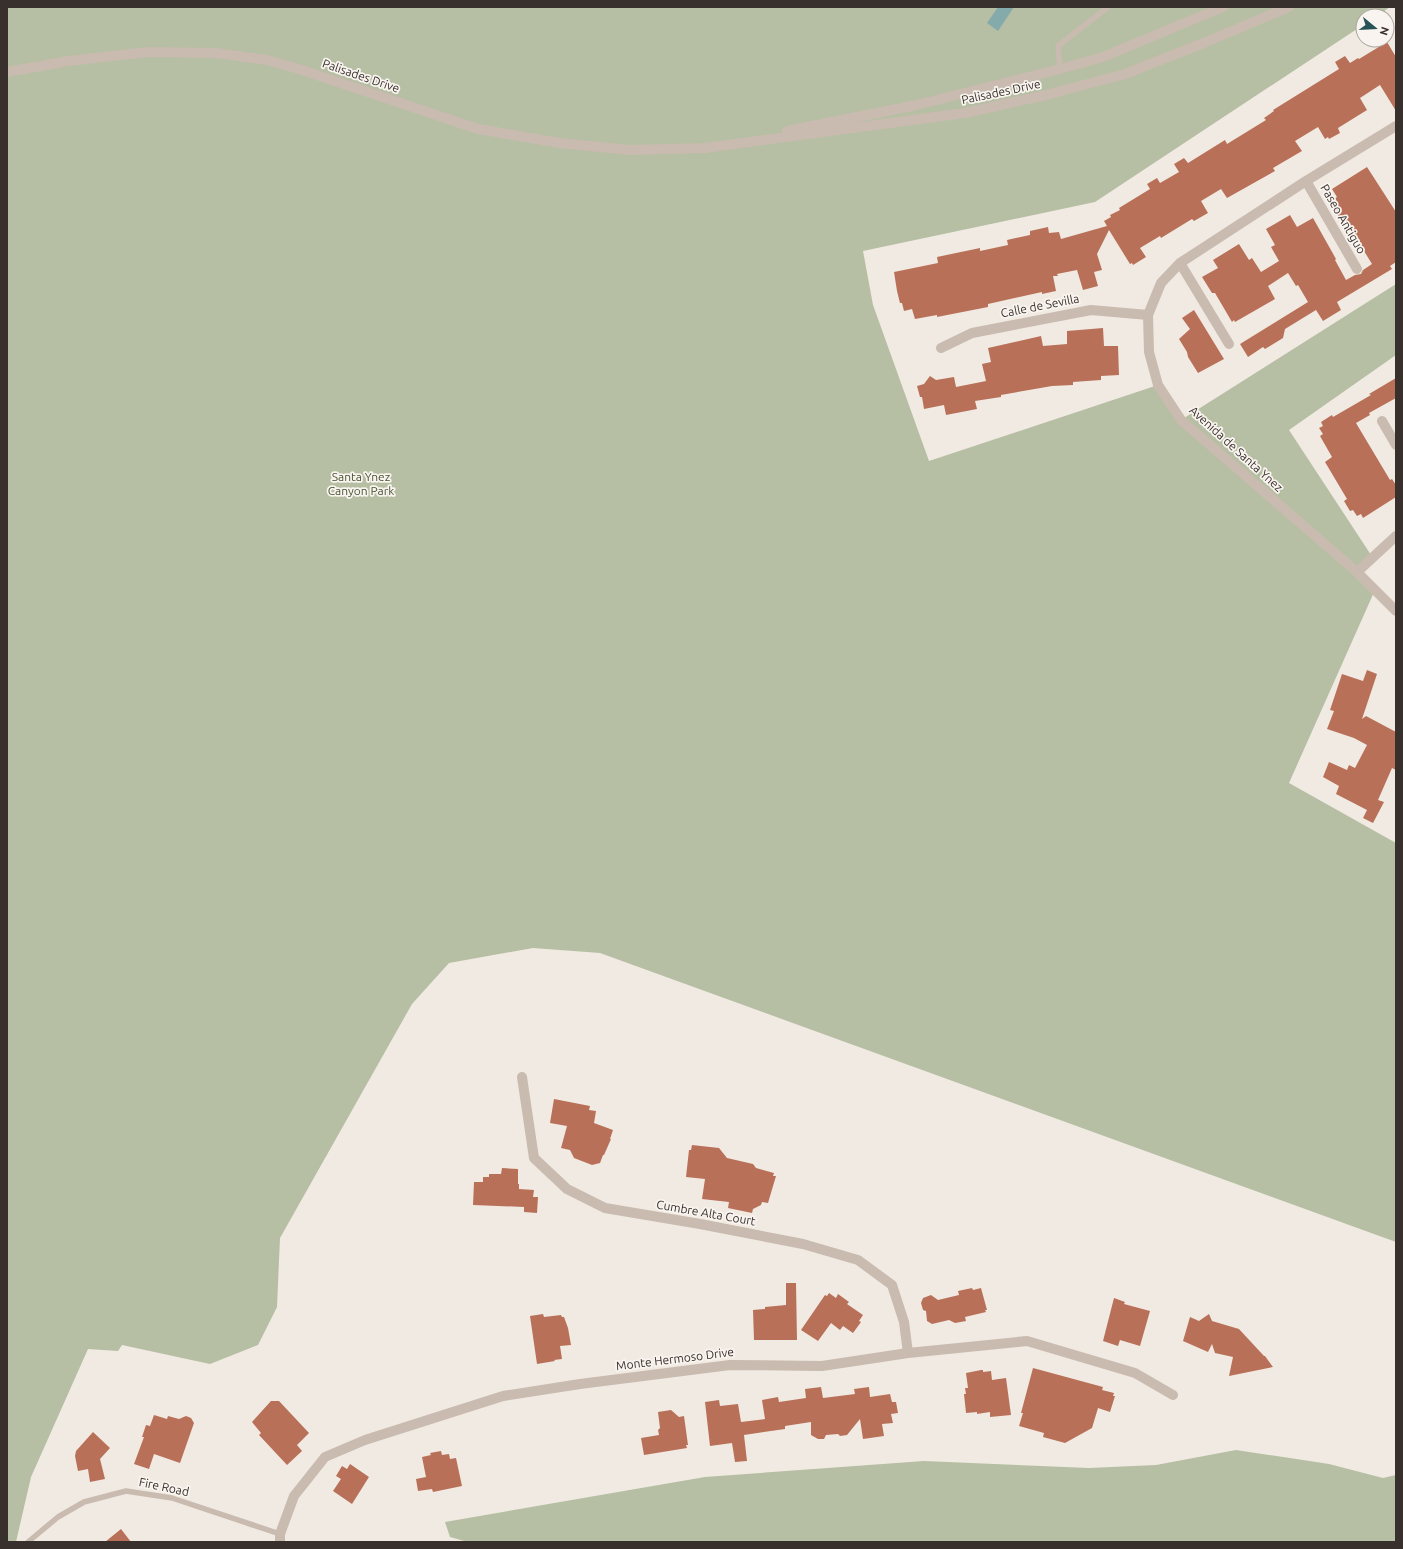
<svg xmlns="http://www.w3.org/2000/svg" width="1403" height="1549" viewBox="0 0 1403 1549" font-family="Ubuntu,sans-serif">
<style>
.green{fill:#b6bfa3}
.water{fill:#84aaac}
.building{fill:#b97058}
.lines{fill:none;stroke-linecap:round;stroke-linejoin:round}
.service{stroke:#c9bbaf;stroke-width:5.5}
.minor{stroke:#c9bbaf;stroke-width:10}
.tertiary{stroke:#c9bbaf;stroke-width:10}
.labels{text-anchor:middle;stroke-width:3.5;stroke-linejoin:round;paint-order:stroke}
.street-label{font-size:12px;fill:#38302c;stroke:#f9f4ef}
.park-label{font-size:12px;fill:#485433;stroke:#f9f4ef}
</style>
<rect width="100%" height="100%" fill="#f1eae2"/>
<path class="green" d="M 7,7 L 1390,7 L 1377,16 L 1363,16 L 1363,25 L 1095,202 L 863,251 L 873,305 L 929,461 L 1158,385 L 1181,420 L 1396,284 L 1396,355 L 1289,430 L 1373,558 L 1357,572 L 1375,590 L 1289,783 L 1396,843 L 1396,1242 L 600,953 L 533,948 L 449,963 L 412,1004 L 280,1238 L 277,1307 L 258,1345 L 210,1364 L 122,1345 L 118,1351 L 88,1349 L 31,1477 L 16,1542 L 7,1542 Z
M 1236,1450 L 1329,1464 L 1383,1478 L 1396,1475 L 1396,1542 L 468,1542 L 450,1537 L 445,1522 L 705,1477 L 924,1461 L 1089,1468 L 1156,1465 Z"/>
<path class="water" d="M 998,7 L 1014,7 L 998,31 L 987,23 Z"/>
<path class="building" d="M 1387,42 L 1396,57 L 1396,111 L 1380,85 L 1360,98 L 1367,110 L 1338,128 L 1340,133 L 1329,139 L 1328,137 L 1325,139 L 1318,127 L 1295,141 L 1302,151 L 1273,168 L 1275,171 L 1227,198 L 1221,189 L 1201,201 L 1208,213 L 1194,221 L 1192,219 L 1161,238 L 1160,236 L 1140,248 L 1146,257 L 1133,265 L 1132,263 L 1130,264 L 1109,230 L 1097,254 L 1102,270 L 1094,272 L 1098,286 L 1083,290 L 1077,270 L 1057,274 L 1058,276 L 1053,276 L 1056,291 L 1042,294 L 1042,292 L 988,304 L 988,307 L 937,317 L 937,315 L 915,319 L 912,309 L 904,311 L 902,303 L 900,303 L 897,291 L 894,272 L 938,263 L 937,257 L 980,248 L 980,251 L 1008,245 L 1007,240 L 1030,235 L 1030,231 L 1048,227 L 1049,233 L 1059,232 L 1061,239 L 1107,226 L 1104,221 L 1111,217 L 1110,215 L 1120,210 L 1119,208 L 1150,189 L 1147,184 L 1157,178 L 1160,183 L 1179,172 L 1174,164 L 1184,158 L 1188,163 L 1225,140 L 1227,144 L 1266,120 L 1264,118 L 1274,111 L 1273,110 L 1339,69 L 1335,62 L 1345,56 L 1350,63 L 1358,58 L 1359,59 Z
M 1367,167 L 1396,212 L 1396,262 L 1390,266 L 1392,269 L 1337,302 L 1341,310 L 1323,321 L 1316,310 L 1285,329 L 1283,338 L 1265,349 L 1263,347 L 1248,357 L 1240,344 L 1308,302 L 1298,285 L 1296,286 L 1288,273 L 1268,286 L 1275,299 L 1235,322 L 1234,320 L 1232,322 L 1215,293 L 1212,293 L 1202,277 L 1218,268 L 1213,260 L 1239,244 L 1249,260 L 1252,258 L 1261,272 L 1279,261 L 1271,247 L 1275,245 L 1266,229 L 1290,215 L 1297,227 L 1313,218 L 1336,259 L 1335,260 L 1346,280 L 1355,275 L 1361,274 L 1363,270 L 1372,264 L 1343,217 L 1339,217 L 1330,201 L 1337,197 L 1332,189 Z
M 1194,310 L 1224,359 L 1198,373 L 1188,357 L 1187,352 L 1179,339 L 1190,329 L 1182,318 Z
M 1103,328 L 1104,346 L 1118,346 L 1119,375 L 1101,376 L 1101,380 L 1073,382 L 1073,385 L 1052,386 L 1001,395 L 1001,397 L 975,401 L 977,409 L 946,415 L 944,405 L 924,409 L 922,397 L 920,397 L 917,386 L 924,384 L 930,376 L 936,380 L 954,377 L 956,387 L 986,381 L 982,364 L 991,362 L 988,348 L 1041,336 L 1043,346 L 1067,344 L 1067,331 Z
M 1396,378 L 1396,398 L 1369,413 L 1370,415 L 1356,423 L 1390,480 L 1392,479 L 1396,485 L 1396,497 L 1363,518 L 1361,514 L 1357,516 L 1353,510 L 1350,511 L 1344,501 L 1347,499 L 1325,462 L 1332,457 L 1320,436 L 1323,434 L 1319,428 L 1323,426 L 1321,422 L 1332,415 L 1333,417 L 1371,395 L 1369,394 Z
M 1367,670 L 1377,674 L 1362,719 L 1366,716 L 1396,732 L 1396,770 L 1392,768 L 1378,800 L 1384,802 L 1373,823 L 1363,818 L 1367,810 L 1336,794 L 1339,786 L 1323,777 L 1329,762 L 1347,770 L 1349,765 L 1355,768 L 1367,745 L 1354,738 L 1327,729 L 1334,711 L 1330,710 L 1342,674 L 1363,681 Z
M 554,1099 L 590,1106 L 589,1110 L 596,1111 L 594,1123 L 613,1130 L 610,1139 L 611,1139 L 604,1155 L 603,1155 L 600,1163 L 592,1165 L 574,1158 L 570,1150 L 561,1148 L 567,1126 L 550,1123 Z
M 692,1145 L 719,1148 L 727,1158 L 753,1164 L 756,1168 L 774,1173 L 773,1176 L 776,1176 L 768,1203 L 762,1202 L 761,1205 L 753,1209 L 752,1213 L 728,1208 L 729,1202 L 702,1199 L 705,1179 L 686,1177 L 689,1150 L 691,1150 Z
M 502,1168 L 518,1169 L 518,1184 L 519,1184 L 519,1189 L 534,1190 L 533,1197 L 538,1197 L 537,1213 L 524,1212 L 524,1207 L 473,1205 L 474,1182 L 483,1182 L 483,1177 L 489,1177 L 489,1174 L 501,1174 Z
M 786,1283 L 796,1283 L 797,1340 L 754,1340 L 753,1310 L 765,1309 L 765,1307 L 786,1305 Z
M 972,1288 L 973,1290 L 981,1288 L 987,1310 L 985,1310 L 986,1312 L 965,1317 L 966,1321 L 955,1323 L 949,1320 L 932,1324 L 927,1321 L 926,1311 L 923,1310 L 921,1303 L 923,1298 L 931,1295 L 938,1300 L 959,1295 L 958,1291 Z
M 829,1293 L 836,1298 L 838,1294 L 849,1302 L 847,1304 L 863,1315 L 859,1321 L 861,1322 L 853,1333 L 843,1326 L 840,1330 L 831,1323 L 818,1341 L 801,1330 L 825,1295 L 827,1296 Z
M 1114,1298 L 1125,1302 L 1124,1304 L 1150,1311 L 1140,1346 L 1120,1340 L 1118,1346 L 1103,1341 Z
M 543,1314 L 544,1317 L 561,1315 L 562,1317 L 564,1317 L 568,1328 L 571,1345 L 560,1346 L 562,1359 L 554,1360 L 555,1361 L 537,1364 L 530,1316 Z
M 1209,1314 L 1212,1321 L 1239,1329 L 1264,1356 L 1265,1356 L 1273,1367 L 1229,1376 L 1233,1357 L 1215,1353 L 1212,1344 L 1208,1352 L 1183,1341 L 1190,1317 L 1199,1321 Z
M 1033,1368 L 1103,1387 L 1102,1390 L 1114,1393 L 1113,1396 L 1115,1396 L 1110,1412 L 1098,1408 L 1092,1428 L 1065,1443 L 1043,1437 L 1044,1433 L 1019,1426 L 1023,1413 L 1021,1413 Z
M 981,1370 L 983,1370 L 983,1372 L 991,1371 L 992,1380 L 1006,1378 L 1011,1415 L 990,1417 L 990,1412 L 977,1414 L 977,1412 L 966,1413 L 964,1394 L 966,1394 L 965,1388 L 968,1388 L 966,1373 Z
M 821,1387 L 823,1398 L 855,1394 L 854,1389 L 869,1387 L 870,1397 L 890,1394 L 892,1402 L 896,1402 L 898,1413 L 891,1414 L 893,1423 L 882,1424 L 884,1436 L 863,1439 L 860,1419 L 847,1435 L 840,1436 L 838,1434 L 826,1435 L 824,1439 L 818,1439 L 811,1435 L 811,1422 L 785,1426 L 785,1429 L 744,1435 L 747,1461 L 735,1462 L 732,1443 L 710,1446 L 705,1402 L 719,1400 L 720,1406 L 738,1404 L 741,1422 L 765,1419 L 762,1400 L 778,1397 L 779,1402 L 806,1398 L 805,1389 Z
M 271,1401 L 279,1401 L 309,1433 L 297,1445 L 302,1451 L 287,1465 L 259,1435 L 261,1433 L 252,1422 Z
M 671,1410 L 679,1417 L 684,1416 L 688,1445 L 686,1445 L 687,1448 L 644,1455 L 641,1438 L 659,1435 L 658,1430 L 660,1428 L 658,1412 Z
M 154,1415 L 167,1419 L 168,1416 L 179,1419 L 186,1416 L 191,1418 L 194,1423 L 180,1463 L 154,1454 L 149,1469 L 134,1464 L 144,1437 L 142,1437 L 146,1425 L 150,1426 Z
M 93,1432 L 110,1448 L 100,1459 L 105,1479 L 90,1482 L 88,1469 L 78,1471 L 75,1456 L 76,1451 Z
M 441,1451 L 442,1455 L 449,1454 L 450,1459 L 456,1458 L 462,1486 L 433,1492 L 432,1489 L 418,1491 L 416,1479 L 426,1477 L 422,1457 L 431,1455 L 430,1453 Z
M 350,1464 L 369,1477 L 352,1504 L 333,1491 L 341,1479 L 336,1476 L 342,1466 L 347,1469 Z
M 121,1529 L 131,1542 L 105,1542 Z"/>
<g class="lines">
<path class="service" d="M 1060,69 L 1058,46 L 1108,7
M 28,1542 L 58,1517 L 84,1502 L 126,1491 L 172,1498 L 280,1534"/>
<path class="minor" d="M 1396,126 L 1306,181 L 1180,263 L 1161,283 L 1148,315 L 1149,352 L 1158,385 L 1181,420 L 1357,572 L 1396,611
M 1306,181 L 1357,269
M 1180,263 L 1229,344
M 941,348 L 972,333 L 1091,310 L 1148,315
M 1382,421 L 1396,445
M 1357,572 L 1396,536
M 522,1077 L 534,1158 L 567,1189 L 605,1208 L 700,1224 L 803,1244 L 858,1260 L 892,1285 L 904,1322 L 908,1353
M 280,1542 L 280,1534 L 294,1496 L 325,1457 L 365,1440 L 503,1396 L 580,1384 L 730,1365 L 822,1366 L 908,1353 L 1027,1341 L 1135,1373 L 1173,1395"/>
<path class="tertiary" d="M 7,72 L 69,61 L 148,52 L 216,53 L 267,60 L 299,69 L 478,129 L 560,143 L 629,150 L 705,148 L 965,113 L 1046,95 L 1125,74 L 1206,42 L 1289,7
M 787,131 L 917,105 L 1060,69 L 1103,57 L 1223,7"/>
</g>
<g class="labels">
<g class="street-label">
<text transform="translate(361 76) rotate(19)" y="4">Palisades Drive</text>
<text transform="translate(1001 92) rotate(-12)" y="4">Palisades Drive</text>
<text transform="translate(1343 219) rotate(60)" y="4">Paseo Antiguo</text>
<text transform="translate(1040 306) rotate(-11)" y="4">Calle de Sevilla</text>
<text transform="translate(1236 449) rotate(42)" y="4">Avenida de Santa Ynez</text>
<text transform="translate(706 1213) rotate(10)" y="4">Cumbre Alta Court</text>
<text transform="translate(675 1359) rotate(-7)" y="4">Monte Hermoso Drive</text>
<text transform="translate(164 1487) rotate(12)" y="4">Fire Road</text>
</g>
<g class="park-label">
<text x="361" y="481">Santa Ynez<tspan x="361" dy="14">Canyon Park</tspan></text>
</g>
</g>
<rect width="1403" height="1549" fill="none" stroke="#38302c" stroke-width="16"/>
<g transform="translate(1375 28) rotate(108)"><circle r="19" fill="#f9f4ef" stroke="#aca6a1"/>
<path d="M0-3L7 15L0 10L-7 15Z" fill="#265356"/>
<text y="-6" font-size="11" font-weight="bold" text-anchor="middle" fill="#38302c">N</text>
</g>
</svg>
